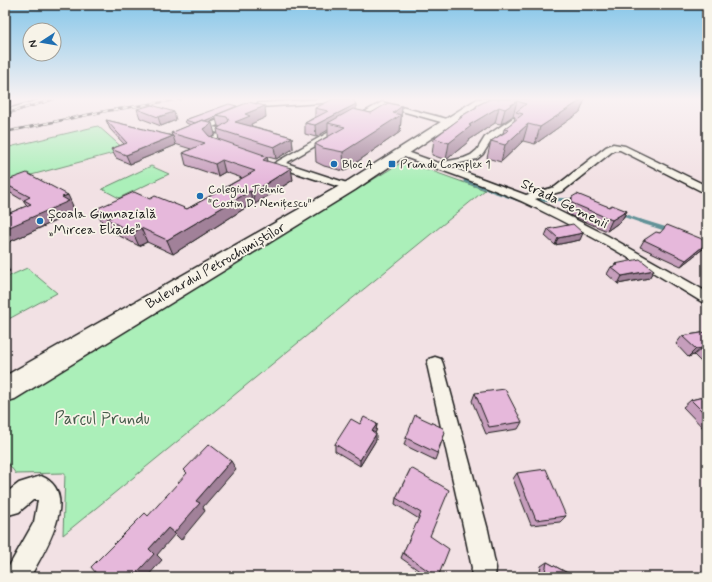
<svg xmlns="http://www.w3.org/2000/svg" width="712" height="582" viewBox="0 0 712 582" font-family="Mynerve,sans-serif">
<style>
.green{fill:#abefb9;stroke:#64866a}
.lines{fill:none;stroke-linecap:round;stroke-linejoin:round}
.stream-far1{stroke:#629298;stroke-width:3}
.stream{stroke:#629298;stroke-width:3.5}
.street-casing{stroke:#1c1c1c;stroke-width:3}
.primary-casing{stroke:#1c1c1c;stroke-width:3}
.street{fill:#f7f3e8;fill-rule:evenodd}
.primary{fill:#f7f3e8;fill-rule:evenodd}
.rail-casing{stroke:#1c1c1c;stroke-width:2.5}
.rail{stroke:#f7f3e8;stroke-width:1.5;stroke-dasharray:5;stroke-linecap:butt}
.wall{fill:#c69ebc;stroke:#1c1c1c;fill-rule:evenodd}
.shaded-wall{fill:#a18199;stroke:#1c1c1c}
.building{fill:#e6b8db;stroke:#1c1c1c}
.poi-dot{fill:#1f6fb2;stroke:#f7f3e8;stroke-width:1.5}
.labels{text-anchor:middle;stroke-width:3.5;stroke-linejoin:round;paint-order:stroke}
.far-poi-label{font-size:12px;fill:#1c1c1c;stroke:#f7f3e8;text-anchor:start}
.street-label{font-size:14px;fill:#1c1c1c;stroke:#f7f3e8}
.poi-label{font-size:14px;fill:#1c1c1c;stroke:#f7f3e8;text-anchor:start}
.near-park-label{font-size:17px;fill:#475b4b;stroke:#f7f3e8}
</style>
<rect width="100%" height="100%" fill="#f2e1e4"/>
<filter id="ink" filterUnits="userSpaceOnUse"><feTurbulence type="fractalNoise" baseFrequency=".025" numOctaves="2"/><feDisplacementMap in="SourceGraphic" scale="8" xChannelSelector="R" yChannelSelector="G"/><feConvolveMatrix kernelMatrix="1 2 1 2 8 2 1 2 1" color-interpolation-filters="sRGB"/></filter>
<g filter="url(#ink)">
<path class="green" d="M 98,126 L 125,150 L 5,182 L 5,148 Z
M 404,161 L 485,190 L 63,535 L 65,473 L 16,474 L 5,459 L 5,400 Z
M 151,166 L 169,174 L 119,198 L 102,189 Z
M 27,268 L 57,293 L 5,321 L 5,278 Z"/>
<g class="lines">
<path class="stream-far1" d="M 465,181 L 519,200
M 533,203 L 543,199 L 576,200
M 620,214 L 643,222"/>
<path class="stream" d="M 640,221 L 669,230"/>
<g class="street-casing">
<path id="street" d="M 42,99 L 52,99 L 5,114 L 5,110 Z
M 321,99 L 354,99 L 351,101 L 260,107 L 213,127 L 229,130 L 230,132 L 216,141 L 227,147 L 223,150 L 212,146 L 207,140 L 219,133 L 202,129 L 201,127 L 259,103 Z
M 382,102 L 451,120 L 452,122 L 448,124 L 384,106 L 286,163 L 353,185 L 354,187 L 353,189 L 349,190 L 275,166 L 273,164 Z
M 513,118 L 516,118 L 520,120 L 491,141 L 483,154 L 477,159 L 448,166 L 526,195 L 555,187 L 606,147 L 613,144 L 625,146 L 707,186 L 707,193 L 703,192 L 620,150 L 614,150 L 563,191 L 535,199 L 608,236 L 707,292 L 707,303 L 702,302 C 648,269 594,236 538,209 C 493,187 445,172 399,155 L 398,153 L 402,150 L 438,163 L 464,158 L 471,155 L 477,150 L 485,137 Z
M 435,357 L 441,359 L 443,364 L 488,530 L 496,568 L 495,577 L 471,577 L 472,568 L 464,530 L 427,364 L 429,359 Z
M 41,476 C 82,493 44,552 30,577 L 5,577 L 8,568 L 34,522 L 38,500 L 33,500 L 19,512 L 5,516 L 5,494 L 19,483 Z"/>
</g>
<g class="primary-casing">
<path id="primary" d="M 477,99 L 489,99 L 355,190 L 15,399 L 5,402 L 5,376 L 343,184 Z"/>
</g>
<use href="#street" class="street"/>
<use href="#primary" class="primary"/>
<g class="rail-casing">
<path id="rail" d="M 5,114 L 54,99
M 5,132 L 106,111 L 181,99"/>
</g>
<use href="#rail" class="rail"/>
</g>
<path class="wall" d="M 490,99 L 585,99 L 580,112 L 535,144 L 523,141 L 501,162 L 487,158 L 491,141 L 503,134 L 504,129 L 514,121 L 515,117 L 513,116 L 501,124 L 495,123 L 469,140 L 468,142 L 446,160 L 432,155 L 434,138 L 460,119 L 460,117 L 476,107 L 476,106 Z
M 402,106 L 400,132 L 344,171 L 324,166 L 316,162 L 315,144 L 328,136 L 328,130 L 316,137 L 305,134 L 305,123 L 315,117 L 315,108 L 356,110 L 371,113 Z
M 137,109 L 176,120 L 161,126 L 140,118 Z
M 202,114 L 266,117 L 251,124 L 252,126 L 292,137 L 293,149 L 276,159 L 264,156 L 265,157 L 267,157 L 268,161 L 293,180 L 255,204 L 253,203 L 173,254 L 147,242 L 139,246 L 114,233 L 111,227 L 102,222 L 96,209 L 150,199 L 187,209 L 242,178 L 225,172 L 218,176 L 186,165 L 183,153 L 191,149 L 175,144 L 176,145 L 130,164 L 116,158 L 111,149 L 124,144 L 110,129 L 106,120 L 172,136 L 171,133 L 191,125 L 186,123 L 185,120 ZM 216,119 L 218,126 L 220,127 L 217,129 L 219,140 L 210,137 L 215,134 L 209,122 Z
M 5,181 L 73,206 L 72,206 L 75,212 L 7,243 L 5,241 L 5,215 L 27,206 L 24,201 L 9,192 L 5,186 Z
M 572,197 L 609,207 L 627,211 L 621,221 L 607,231 L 567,214 L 567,208 Z
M 548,229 L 580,240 L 555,245 L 545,236 Z
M 660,233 L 707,241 L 707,244 L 704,248 L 681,266 L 640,247 L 644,240 Z
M 615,264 L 654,270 L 649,278 L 618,284 L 607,274 L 611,267 L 614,266 Z
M 707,332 L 707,368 L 694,355 L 688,357 L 676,344 L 682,336 Z
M 475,393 L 522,422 L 518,429 L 486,434 L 472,401 Z
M 707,396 L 707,432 L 683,407 L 691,400 Z
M 360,424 L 377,424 L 376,431 L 375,433 L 376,440 L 360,466 L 335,451 L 335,444 Z
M 445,433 L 435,460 L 404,445 L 406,438 Z
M 411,468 L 430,536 L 438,577 L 428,577 L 401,558 L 403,553 L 419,519 L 395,504 L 396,498 Z
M 517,473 L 566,516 L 560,522 L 531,525 L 513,479 Z
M 547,562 L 575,577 L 539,577 L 541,566 Z"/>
<path class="shaded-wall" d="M 583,99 L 585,99 L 580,112 L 535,144 L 540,127 Z
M 517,101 L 513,116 L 501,124 L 505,109 Z
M 356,104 L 356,114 L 328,123 L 328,130 L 316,137 L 315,125 Z
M 265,106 L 266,117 L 251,124 L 252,127 L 235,122 L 245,114 Z
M 402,106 L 400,132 L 344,171 L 343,152 L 393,113 Z
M 499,107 L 495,123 L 469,140 L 468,142 L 446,160 L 449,143 L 469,125 Z
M 174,112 L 176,120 L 161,126 L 158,117 Z
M 216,116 L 216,119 L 200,126 L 200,123 Z
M 212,123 L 215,134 L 206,140 L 203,129 Z
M 528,124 L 523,141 L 501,162 L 505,145 Z
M 173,136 L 176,145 L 130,164 L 126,155 Z
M 292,137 L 293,149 L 276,159 L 274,147 Z
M 264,155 L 265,159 L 267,157 L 269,169 L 265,171 L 262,156 Z
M 222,160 L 225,172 L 218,176 L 215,164 Z
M 291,168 L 293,180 L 255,204 L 253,192 Z
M 250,191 L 253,203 L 173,254 L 167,240 Z
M 68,195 L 73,206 L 72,206 L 75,212 L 7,243 L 5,240 L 5,229 L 62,197 Z
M 627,211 L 621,221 L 607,231 L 612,220 Z
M 141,228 L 147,242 L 139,246 L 133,233 Z
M 583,233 L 580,240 L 555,245 L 558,238 Z
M 707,243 L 707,244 L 704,248 L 681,266 L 686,260 Z
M 5,265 L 10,271 L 5,274 Z
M 654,270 L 649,278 L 618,284 L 622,276 Z
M 702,348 L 694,355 L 688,357 L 696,349 Z
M 377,424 L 376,431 L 372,438 L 372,431 Z
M 376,434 L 376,440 L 360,466 L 360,460 Z
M 231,461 L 236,469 L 203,507 L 205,511 L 181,540 L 174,533 L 196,501 Z
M 168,528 L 175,534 L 157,555 L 162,560 L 147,577 L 133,577 L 149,549 Z"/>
<path class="building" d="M 333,99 L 352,99 L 356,104 L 315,125 L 305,123 L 328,111 L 315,108 Z
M 490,99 L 583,99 L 540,127 L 528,124 L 505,145 L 491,141 L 509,130 L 504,129 L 523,114 L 516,112 L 526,104 L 517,101 L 505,109 L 499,107 L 469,125 L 471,126 L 449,143 L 434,138 L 462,117 L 460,117 L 477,107 L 476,106 Z
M 249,102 L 265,106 L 245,114 L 250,116 L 235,122 L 292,137 L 274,147 L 217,129 L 229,121 L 227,117 L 216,115 Z
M 388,103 L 402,106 L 393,113 L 401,115 L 343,152 L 323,148 L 315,144 L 345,127 L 328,123 L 353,109 L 371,113 Z
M 229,104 L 237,106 L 216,115 L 216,116 L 204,121 L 202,120 L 195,123 L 185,120 Z
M 152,105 L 174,112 L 158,117 L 137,109 Z
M 106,120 L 173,136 L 126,155 L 111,149 L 127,143 Z
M 202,120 L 212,123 L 203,129 L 209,136 L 264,155 L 262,156 L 267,157 L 263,160 L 291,168 L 253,192 L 250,191 L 167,240 L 141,228 L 133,233 L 107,219 L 112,217 L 96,209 L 134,192 L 150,199 L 155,196 L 187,209 L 255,171 L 222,160 L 215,164 L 183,153 L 205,143 L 171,133 Z
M 27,173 L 68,195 L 62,197 L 69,201 L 5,229 L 5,215 L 31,204 L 24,200 L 30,197 L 5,184 L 5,181 Z
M 577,194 L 609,207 L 612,205 L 627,211 L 612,220 L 572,203 L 572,197 Z
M 573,224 L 583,233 L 558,238 L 548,229 Z
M 667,225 L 707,241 L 707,243 L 686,260 L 644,240 L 656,232 L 660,233 Z
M 640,259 L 654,270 L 622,276 L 611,267 L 618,265 L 615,264 Z
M 707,332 L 707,353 L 702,348 L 696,349 L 682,336 Z
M 505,389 L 522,422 L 489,427 L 475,393 Z
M 707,396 L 707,416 L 691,400 Z
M 415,415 L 443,428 L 445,433 L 437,453 L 406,438 Z
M 364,417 L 377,424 L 372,431 L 376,434 L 360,460 L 335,444 L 351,419 L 360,424 Z
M 209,444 L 231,461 L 196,501 L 200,503 L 174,533 L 168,528 L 149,549 L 154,554 L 133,577 L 99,577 L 91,567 L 145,513 L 148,516 L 187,473 L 184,470 Z
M 411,468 L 449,490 L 430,536 L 449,549 L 438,577 L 437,577 L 403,553 L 421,513 L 396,498 Z
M 546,469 L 566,516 L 536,520 L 517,473 Z
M 547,562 L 575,577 L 544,577 Z"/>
</g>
<linearGradient id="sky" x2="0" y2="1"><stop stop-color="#85c6e9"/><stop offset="0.55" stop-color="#f9f2f3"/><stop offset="1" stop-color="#f9f2f3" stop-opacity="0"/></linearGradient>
<rect width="712" height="180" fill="url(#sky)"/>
<g class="poi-dot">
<circle cx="334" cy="164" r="4"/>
<rect x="388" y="160" width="8" height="8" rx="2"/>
<circle cx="200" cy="196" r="4"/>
<circle cx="40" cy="221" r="4"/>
</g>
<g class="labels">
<g class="far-poi-label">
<text x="342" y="168">Bloc A</text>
<text x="400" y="168">Prundu Complex 1</text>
<text x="208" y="193">Colegiul Tehnic<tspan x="208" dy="14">"Costin D. Nenițescu"</tspan></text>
</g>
<g class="street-label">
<text transform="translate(565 203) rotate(26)" y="5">Strada Gemenii</text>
<text transform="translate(215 265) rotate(-30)" y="5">Bulevardul Petrochimiștilor</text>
</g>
<g class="poi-label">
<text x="48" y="218">Școala Gimnazială<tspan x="48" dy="16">„Mircea Eliade”</tspan></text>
</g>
<g class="near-park-label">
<text x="102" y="424">Parcul Prundu</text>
</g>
</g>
<rect width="712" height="582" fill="none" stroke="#f7f3e8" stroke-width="20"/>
<rect x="10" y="10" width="692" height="562" fill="none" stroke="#1c1c1c" stroke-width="1.5" filter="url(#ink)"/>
<g transform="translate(42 42) rotate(258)"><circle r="19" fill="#f7f3e8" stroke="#9f9d96"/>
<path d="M0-3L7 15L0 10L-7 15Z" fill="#1f6fb2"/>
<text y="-6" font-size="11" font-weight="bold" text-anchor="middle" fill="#1c1c1c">N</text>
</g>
</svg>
